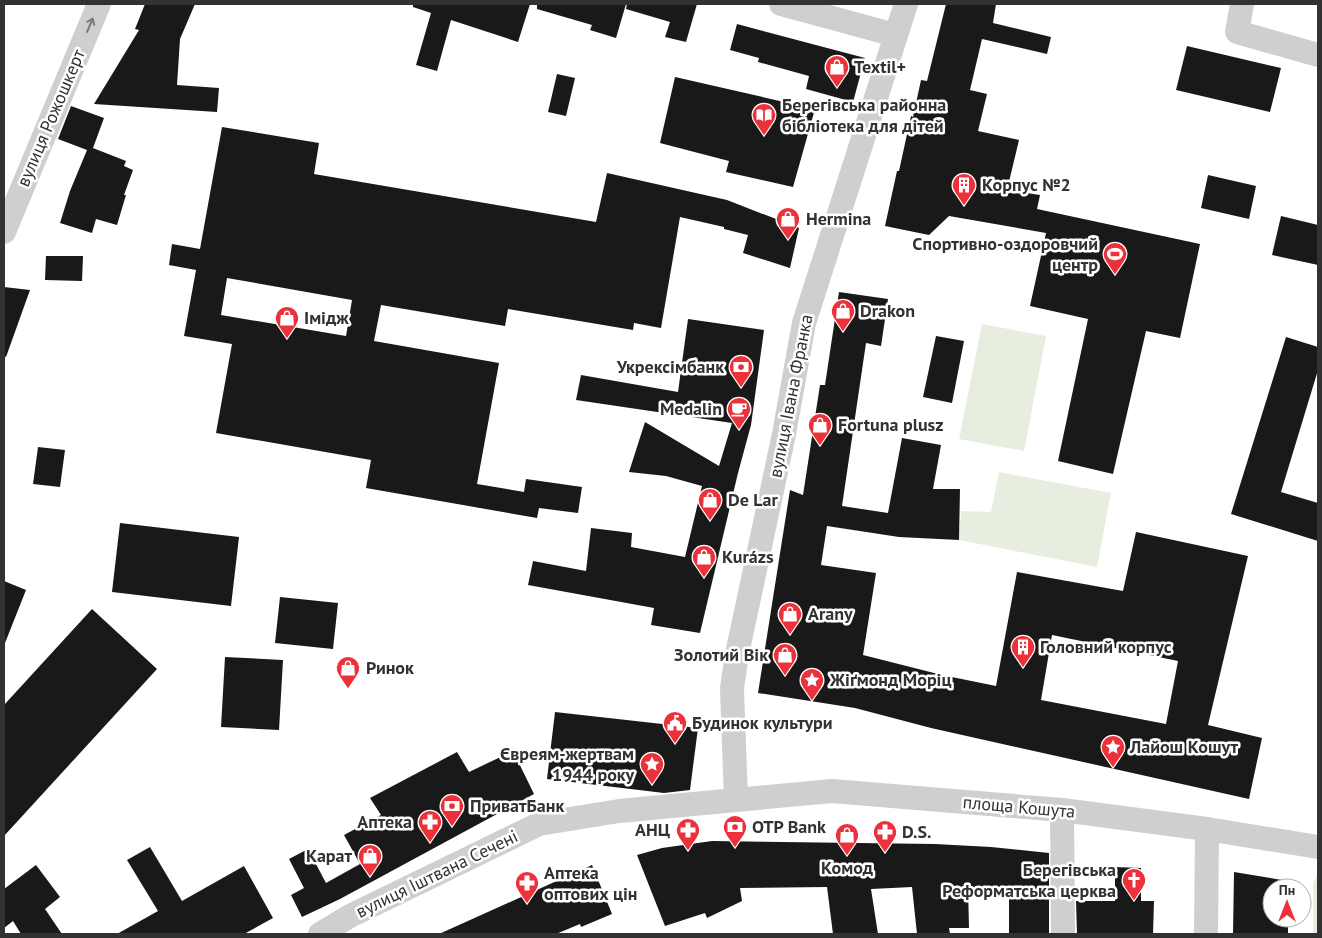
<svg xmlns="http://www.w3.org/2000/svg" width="1322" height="938" viewBox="0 0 1322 938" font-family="'PT Sans',sans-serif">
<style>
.green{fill:#e7eee0}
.building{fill:#191919;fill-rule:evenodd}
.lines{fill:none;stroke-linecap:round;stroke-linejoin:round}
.street{stroke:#cfcfcf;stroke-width:24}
.oneway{stroke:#797979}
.labels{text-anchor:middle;stroke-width:5;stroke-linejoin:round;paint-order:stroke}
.poi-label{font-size:18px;font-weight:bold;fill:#323232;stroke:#fff;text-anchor:start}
.street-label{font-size:18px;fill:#323232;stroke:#fff}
</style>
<rect width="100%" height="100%" fill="#fff"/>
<path class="green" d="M 982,324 L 1046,336 L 1024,451 L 959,439 Z
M 999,472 L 1111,493 L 1097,567 L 959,540 L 961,511 L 991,512 Z
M 1317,874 L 1318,874 L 1318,934 L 1313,934 L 1313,885 Z"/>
<path class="building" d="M 145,4 L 195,4 L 180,39 L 177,85 L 219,88 L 217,112 L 94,104 L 139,30 L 135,29 Z
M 413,4 L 530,4 L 518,42 L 451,20 L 437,71 L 416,65 L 431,13 L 413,7 Z
M 537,4 L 626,4 L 616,38 L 590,30 L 592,25 L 537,9 Z
M 627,4 L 697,4 L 686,42 L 665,37 L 670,22 L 626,9 Z
M 946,4 L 996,4 L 993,23 L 1051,37 L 1047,54 L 982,39 L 970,90 L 987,94 L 978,131 L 1019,140 L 1007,190 L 1040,195 L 1037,209 L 1200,244 L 1180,338 L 1146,331 L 1113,474 L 1058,461 L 1088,319 L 1030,306 L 1046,233 L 949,216 L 929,235 L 885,226 L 897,171 L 899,171 L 911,116 L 913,117 L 921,80 L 927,81 Z
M 737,24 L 865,58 L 853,102 L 806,89 L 809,76 L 758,62 L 759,58 L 730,50 Z
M 1187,46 L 1281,68 L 1270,112 L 1176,90 Z
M 557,74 L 575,78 L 566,116 L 548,112 Z
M 675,77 L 815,109 L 793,187 L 726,172 L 729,161 L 660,143 Z
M 71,106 L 104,118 L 93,148 L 126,161 L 124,166 L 133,170 L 124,195 L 126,195 L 117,225 L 96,219 L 92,233 L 60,223 L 70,191 L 87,150 L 58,139 Z
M 222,127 L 319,143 L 314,174 L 596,222 L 607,173 L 727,200 L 799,228 L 790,268 L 743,253 L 748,235 L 724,229 L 724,227 L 680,217 L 661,328 L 634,323 L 633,330 L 508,309 L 505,326 L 381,305 L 374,341 L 499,363 L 477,484 L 524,492 L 526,479 L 582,487 L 578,513 L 539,508 L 537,518 L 366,488 L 371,460 L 216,433 L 232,344 L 184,336 L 196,270 L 169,265 L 172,244 L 200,249 ZM 227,278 L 352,300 L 346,336 L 221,315 Z
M 1208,175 L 1256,186 L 1249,219 L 1201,208 Z
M 1281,216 L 1318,225 L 1318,265 L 1272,255 Z
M 46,256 L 83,256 L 82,281 L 45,280 Z
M 4,287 L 30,290 L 6,357 L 4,356 Z
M 839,292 L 888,299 L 881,346 L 866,343 L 842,506 L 888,513 L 902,438 L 941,445 L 933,489 L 960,489 L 959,540 L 899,537 L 827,526 L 821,565 L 876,573 L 863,655 L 942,675 L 996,686 L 1017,572 L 1123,591 L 1136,532 L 1248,556 L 1208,725 L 1262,738 L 1249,799 L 931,728 L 855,708 L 758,693 L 790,490 L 803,495 L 820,385 L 825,385 ZM 1052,635 L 1178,661 L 1166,724 L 1041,700 Z
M 688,319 L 764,330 L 751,425 L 738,473 L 700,633 L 651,625 L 654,608 L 528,585 L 533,561 L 586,571 L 591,528 L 632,533 L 631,547 L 685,557 L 702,486 L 666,476 L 629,472 L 645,422 L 719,466 L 732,423 L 576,400 L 581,375 L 678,392 Z
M 936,336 L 964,341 L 952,403 L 923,397 Z
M 1286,337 L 1318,347 L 1318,370 L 1281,492 L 1318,503 L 1318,541 L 1231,514 Z
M 38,447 L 65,450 L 60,487 L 33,484 Z
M 120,523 L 239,537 L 231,606 L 112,592 Z
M 4,581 L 26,590 L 5,643 L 4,643 Z
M 280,597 L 338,603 L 333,649 L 275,643 Z
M 92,609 L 157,669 L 4,836 L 4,705 Z
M 225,657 L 283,660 L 279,730 L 221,727 Z
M 555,712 L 698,728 L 690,790 L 664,793 L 547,779 Z
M 513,751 L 534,794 L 340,899 L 302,917 L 291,895 L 304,888 L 289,859 L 308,849 L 326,883 L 360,864 L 344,835 L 381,815 L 370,798 L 457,752 L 469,772 Z
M 712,841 L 935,844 L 991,847 L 1049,853 L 1049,934 L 1009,934 L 1009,889 L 988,887 L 968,887 L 969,928 L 949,928 L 950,934 L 917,934 L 912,887 L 871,889 L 878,934 L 833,934 L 827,887 L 740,888 L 742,901 L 707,918 L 705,913 L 665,926 L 637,855 L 662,848 Z
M 150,847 L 182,901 L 244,866 L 273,918 L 244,934 L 117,934 L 158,911 L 127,860 Z
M 36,865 L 60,897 L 45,909 L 62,934 L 21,934 L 13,921 L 4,928 L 4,889 Z
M 592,865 L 612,914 L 581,927 L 580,924 L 556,934 L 439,934 Z
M 1115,867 L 1141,868 L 1141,901 L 1154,901 L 1153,934 L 1077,934 L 1076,901 L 1115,901 Z
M 1234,872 L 1288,881 L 1288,888 L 1272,888 L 1272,918 L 1288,918 L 1288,934 L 1233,934 Z"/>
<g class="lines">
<path class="street" d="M 781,4 L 895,35
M 1242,4 L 1237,32 L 1318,55
M 4,232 L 99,4
M 736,800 L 732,688 L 737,654 L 784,434 L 804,323 L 906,4
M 1062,810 L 1063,934
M 320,934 L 350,916 L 539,824 L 619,811 L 736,800 L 832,791 L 1062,810 L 1207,829 L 1318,847
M 1206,934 L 1207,829"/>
</g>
<defs><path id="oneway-shaft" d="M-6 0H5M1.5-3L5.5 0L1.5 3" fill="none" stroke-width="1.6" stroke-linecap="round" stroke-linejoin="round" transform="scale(1.25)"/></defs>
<use class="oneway" href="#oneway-shaft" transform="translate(90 25) rotate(-67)"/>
<defs>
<g id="shop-pin" transform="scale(1.25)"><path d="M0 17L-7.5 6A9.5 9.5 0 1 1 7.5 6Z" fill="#ec313a" stroke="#fff"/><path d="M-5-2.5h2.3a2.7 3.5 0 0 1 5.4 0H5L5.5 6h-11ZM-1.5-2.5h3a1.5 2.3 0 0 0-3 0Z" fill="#fff"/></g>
<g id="library-pin" transform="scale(1.25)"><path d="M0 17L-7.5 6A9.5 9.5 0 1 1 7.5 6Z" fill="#ec313a" stroke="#fff"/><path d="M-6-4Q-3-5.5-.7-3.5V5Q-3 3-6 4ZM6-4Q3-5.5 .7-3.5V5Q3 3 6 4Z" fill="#fff"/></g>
<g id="building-pin" transform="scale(1.25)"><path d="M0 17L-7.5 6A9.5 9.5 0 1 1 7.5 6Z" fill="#ec313a" stroke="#fff"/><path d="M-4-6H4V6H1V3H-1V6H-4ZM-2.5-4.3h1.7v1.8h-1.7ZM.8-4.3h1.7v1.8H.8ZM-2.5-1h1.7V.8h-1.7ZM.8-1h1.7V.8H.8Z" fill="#fff"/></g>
<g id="stadium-pin" transform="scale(1.25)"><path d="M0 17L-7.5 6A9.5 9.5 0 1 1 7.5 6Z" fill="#ec313a" stroke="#fff"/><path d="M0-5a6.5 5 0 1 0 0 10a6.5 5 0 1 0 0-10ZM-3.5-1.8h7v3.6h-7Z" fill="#fff"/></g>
<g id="bank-pin" transform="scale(1.25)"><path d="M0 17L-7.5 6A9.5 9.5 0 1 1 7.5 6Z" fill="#ec313a" stroke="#fff"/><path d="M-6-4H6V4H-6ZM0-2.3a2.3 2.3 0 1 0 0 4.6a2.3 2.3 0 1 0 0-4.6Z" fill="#fff"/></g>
<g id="cafe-pin" transform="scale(1.25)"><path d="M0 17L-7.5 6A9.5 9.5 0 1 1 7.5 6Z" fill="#ec313a" stroke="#fff"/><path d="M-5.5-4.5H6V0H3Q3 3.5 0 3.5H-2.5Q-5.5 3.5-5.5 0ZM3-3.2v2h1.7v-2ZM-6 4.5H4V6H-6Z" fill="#fff"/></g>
<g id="sight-pin" transform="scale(1.25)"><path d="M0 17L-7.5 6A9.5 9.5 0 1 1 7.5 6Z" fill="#ec313a" stroke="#fff"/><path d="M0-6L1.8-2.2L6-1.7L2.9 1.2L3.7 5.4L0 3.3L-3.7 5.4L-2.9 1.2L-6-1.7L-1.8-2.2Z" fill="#fff"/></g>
<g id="civic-pin" transform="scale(1.25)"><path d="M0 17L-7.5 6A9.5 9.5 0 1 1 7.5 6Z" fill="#ec313a" stroke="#fff"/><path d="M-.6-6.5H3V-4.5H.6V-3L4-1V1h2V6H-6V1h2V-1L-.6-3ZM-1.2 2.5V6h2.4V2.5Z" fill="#fff"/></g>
<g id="pharmacy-pin" transform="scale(1.25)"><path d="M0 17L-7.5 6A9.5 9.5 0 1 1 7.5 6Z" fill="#ec313a" stroke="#fff"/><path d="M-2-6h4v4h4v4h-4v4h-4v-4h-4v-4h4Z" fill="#fff"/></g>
<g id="church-pin" transform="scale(1.25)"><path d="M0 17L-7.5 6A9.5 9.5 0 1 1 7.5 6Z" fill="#ec313a" stroke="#fff"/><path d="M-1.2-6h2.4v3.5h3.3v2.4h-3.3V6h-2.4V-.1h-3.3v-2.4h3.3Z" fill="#fff"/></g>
</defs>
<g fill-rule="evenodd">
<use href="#shop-pin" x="837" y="67"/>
<use href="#library-pin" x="764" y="115"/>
<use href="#building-pin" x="964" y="185"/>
<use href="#shop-pin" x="788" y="219"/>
<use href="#stadium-pin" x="1115" y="254"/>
<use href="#shop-pin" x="843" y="311"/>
<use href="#shop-pin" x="287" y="318"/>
<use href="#bank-pin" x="741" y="367"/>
<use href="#cafe-pin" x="739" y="409"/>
<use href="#shop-pin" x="820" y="425"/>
<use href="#shop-pin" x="710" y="500"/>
<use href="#shop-pin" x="704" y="557"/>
<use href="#shop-pin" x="790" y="614"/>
<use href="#building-pin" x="1023" y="647"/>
<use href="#shop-pin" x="785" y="655"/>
<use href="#shop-pin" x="348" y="668"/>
<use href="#sight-pin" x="812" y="680"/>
<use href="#civic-pin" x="675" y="723"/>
<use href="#sight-pin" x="1113" y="747"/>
<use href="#sight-pin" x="652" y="764"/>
<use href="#bank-pin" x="452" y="806"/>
<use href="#pharmacy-pin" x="430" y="822"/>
<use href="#bank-pin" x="735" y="827"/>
<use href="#pharmacy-pin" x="688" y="830"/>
<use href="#pharmacy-pin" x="885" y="832"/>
<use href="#shop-pin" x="847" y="835"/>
<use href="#shop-pin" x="370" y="856"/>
<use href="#church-pin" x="1134" y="880"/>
<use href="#pharmacy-pin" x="527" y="883"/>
</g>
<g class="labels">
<g class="poi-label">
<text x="854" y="73">Textil+</text>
<text x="782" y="111">Берегівська районна<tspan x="782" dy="21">бібліотека для дітей</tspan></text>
<text x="982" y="191">Корпус №2</text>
<text x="806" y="225">Hermina</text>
<text x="1098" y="250" text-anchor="end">Спортивно-оздоровчий<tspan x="1098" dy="21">центр</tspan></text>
<text x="860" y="317">Drakon</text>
<text x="304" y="324">Імідж</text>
<text x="724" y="373" text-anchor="end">Укрексімбанк</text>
<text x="722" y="415" text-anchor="end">Medalin</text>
<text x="838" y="431">Fortuna plusz</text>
<text x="728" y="506">De Lar</text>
<text x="722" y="563">Kurázs</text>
<text x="808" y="620">Arany</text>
<text x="1040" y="653">Головний корпус</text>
<text x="768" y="661" text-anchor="end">Золотий Вік</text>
<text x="366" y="674">Ринок</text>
<text x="830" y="686">Жіґмонд Моріц</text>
<text x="692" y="729">Будинок культури</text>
<text x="1130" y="753">Лайош Кошут</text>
<text x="634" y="760" text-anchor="end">Євреям-жертвам<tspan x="634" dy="21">1944 року</tspan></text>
<text x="470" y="812">ПриватБанк</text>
<text x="412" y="828" text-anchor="end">Аптека</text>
<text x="752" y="833">OTP Bank</text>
<text x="670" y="836" text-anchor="end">АНЦ</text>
<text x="902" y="838">D.S.</text>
<text x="352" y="862" text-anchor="end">Kaрат</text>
<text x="847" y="874" text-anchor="middle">Комод</text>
<text x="1116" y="876" text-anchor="end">Берегівська<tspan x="1116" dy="21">Реформатська церква</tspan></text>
<text x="544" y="879">Аптека<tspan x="544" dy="21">оптових цін</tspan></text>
</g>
<g class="street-label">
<text transform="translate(51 118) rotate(-67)" y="6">вулиця Рожошкерт</text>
<text transform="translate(791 396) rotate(-79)" y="6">вулиця Івана Франка</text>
<text transform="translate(1019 807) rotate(5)" y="6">площа Кошута</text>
<text transform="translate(437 874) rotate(-26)" y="6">вулиця Іштвана Сечені</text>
</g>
</g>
<rect width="1322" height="938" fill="none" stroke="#323232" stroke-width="10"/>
<g transform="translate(1287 903)"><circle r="24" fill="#ffffff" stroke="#adadad"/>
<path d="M0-4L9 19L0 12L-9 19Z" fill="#ec313a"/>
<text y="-8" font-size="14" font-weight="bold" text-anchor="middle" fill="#323232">Пн</text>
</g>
</svg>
